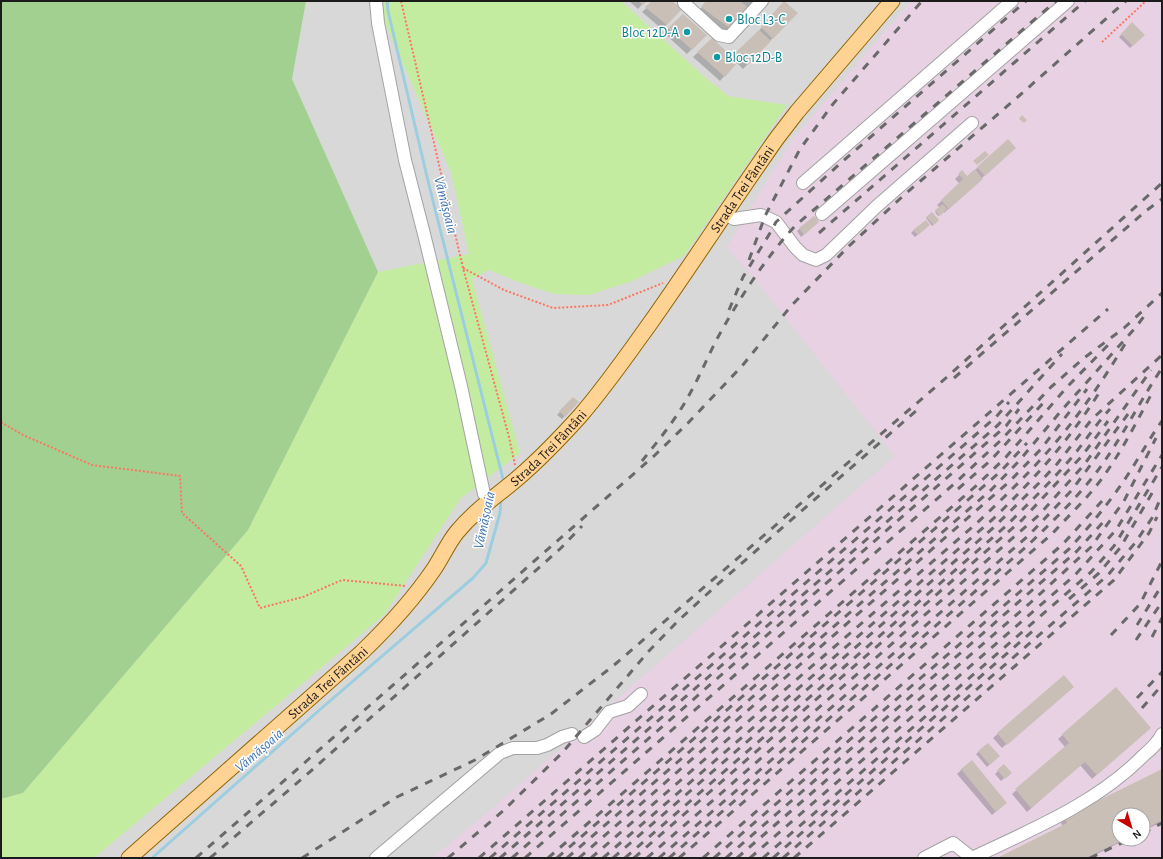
<svg xmlns="http://www.w3.org/2000/svg" width="1163" height="859" viewBox="0 0 1163 859" font-family="'Alegreya Sans',sans-serif">
<style>
.residential{fill:#d9d8d8;fill-rule:evenodd}
.industrial{fill:#e7d1e3;fill-rule:evenodd}
.grass{fill:#c4eca1}
.forest{fill:#a2d091}
.shadow{fill:#0003}
.lines{fill:none;stroke-linecap:round;stroke-linejoin:round}
.stream{stroke:#9ccedf;stroke-width:3}
.building{fill:#cabfb6}
.minor-casing{stroke:#a2a2a2;stroke-width:14}
.major-casing{stroke:#926500;stroke-width:17}
.path{stroke:#ff735f;stroke-width:2;stroke-dasharray:2 2;stroke-linecap:butt}
.minor{stroke:#fff;stroke-width:12}
.major{stroke:#ffd393;stroke-width:15}
.rail{stroke:#696969;stroke-width:3;stroke-dasharray:8 8;stroke-linecap:butt}
.culture-dot{fill:#0f9aa8;stroke:#fff;stroke-width:1.5}
.labels{text-anchor:middle;stroke-width:3;stroke-linejoin:round;paint-order:stroke}
.culture-label{font-size:14px;fill:#0d838f;stroke:#fff;text-anchor:start}
.street-label{font-size:14px;fill:#1b1b1b;stroke:#fff}
.water-label{font-size:15px;font-style:italic;fill:#4277b0;stroke:#fff}
</style>
<rect width="100%" height="100%" fill="#eee9e0"/>
<path class="residential" d="M 1,1 L 1162,1 L 1162,858 L 54,858 L 1,583 ZM 1119,815 L 1143,815 L 1143,839 L 1119,839 Z"/>
<path class="industrial" d="M 911,1 L 1162,1 L 1162,858 L 432,858 L 487,813 L 895,456 L 762,288 L 727,247 L 792,140 ZM 1119,815 L 1143,815 L 1143,839 L 1119,839 Z"/>
<path class="grass" d="M 383,1 L 621,1 L 708,80 L 728,96 L 787,105 L 684,256 L 632,281 L 589,295 L 555,294 L 521,283 L 489,270 L 472,279 L 520,453 L 461,498 L 384,615 L 94,858 L 1,858 L 1,799 L 23,793 L 248,530 L 378,272 L 469,254 L 451,172 L 383,19 Z"/>
<path class="forest" d="M 1,1 L 306,1 L 292,79 L 378,272 L 248,530 L 23,793 L 1,799 Z"/>
<path class="shadow" d="M 629,1 L 645,1 L 638,9 Z
M 654,1 L 670,1 L 681,9 L 662,29 L 642,12 Z
M 708,1 L 756,1 L 726,32 L 697,12 Z
M 780,6 L 797,13 L 743,69 L 736,62 L 720,81 L 693,57 L 712,39 L 732,58 L 757,33 Z
M 683,16 L 705,35 L 687,54 L 664,33 Z
M 1132,24 L 1143,35 L 1130,48 L 1119,37 Z
M 1008,141 L 1010,152 L 944,213 L 943,211 L 938,216 L 935,212 L 940,208 L 937,205 L 960,184 L 955,179 L 962,172 L 967,177 Z
M 932,213 L 938,220 L 932,226 L 926,218 Z
M 814,217 L 815,225 L 801,237 L 797,231 Z
M 926,228 L 915,237 L 911,233 L 914,230 Z
M 573,398 L 577,403 L 562,419 L 557,415 Z
M 1064,677 L 1068,691 L 1002,748 L 993,738 Z
M 1116,689 L 1145,732 L 1092,779 L 1080,765 L 1027,812 L 1012,794 L 1065,747 L 1058,739 Z
M 988,744 L 998,756 L 987,767 L 976,754 Z
M 1004,765 L 1010,773 L 1001,781 L 995,774 Z
M 962,769 L 1001,807 L 992,815 L 957,774 Z
M 1162,770 L 1162,822 L 1143,831 L 1143,815 L 1119,815 L 1119,839 L 1127,839 L 1089,858 L 1000,858 L 1063,827 L 1061,823 L 1065,818 Z"/>
<g class="lines">
<path class="stream" d="M 387,1 L 388,11 L 428,181 L 503,479 L 503,483
M 152,858 L 324,706 L 473,578 L 486,563 L 500,513 L 501,499"/>
</g>
<path class="building" d="M 638,1 L 647,1 L 643,5 Z
M 652,1 L 672,1 L 682,9 L 667,25 L 645,7 Z
M 706,1 L 740,1 L 750,9 L 731,29 L 701,7 Z
M 784,1 L 798,13 L 773,39 L 761,27 Z
M 683,14 L 707,35 L 692,50 L 668,28 Z
M 1132,22 L 1145,35 L 1133,46 L 1121,34 Z
M 759,30 L 771,41 L 748,65 L 735,53 Z
M 712,38 L 738,62 L 725,77 L 697,52 Z
M 1022,115 L 1027,120 L 1024,123 L 1019,119 Z
M 1008,139 L 1016,148 L 985,176 L 977,167 Z
M 985,151 L 989,155 L 977,165 L 973,161 Z
M 975,169 L 983,179 L 949,209 L 941,200 L 963,179 L 958,174 L 962,170 L 967,176 Z
M 943,204 L 947,209 L 940,216 L 935,210 Z
M 932,212 L 939,220 L 934,225 L 926,217 Z
M 814,216 L 819,222 L 804,235 L 799,228 Z
M 926,220 L 930,225 L 918,235 L 913,230 Z
M 573,397 L 579,402 L 565,417 L 559,411 Z
M 1064,675 L 1074,687 L 1007,745 L 997,733 Z
M 1116,687 L 1151,728 L 1097,775 L 1085,762 L 1031,808 L 1015,789 L 1069,743 L 1062,734 Z
M 988,743 L 1000,756 L 990,765 L 978,751 Z
M 972,760 L 1007,803 L 996,812 L 961,769 Z
M 1004,764 L 1012,773 L 1005,779 L 997,770 Z
M 1162,769 L 1162,820 L 1143,830 L 1143,815 L 1119,815 L 1119,839 L 1125,839 L 1086,858 L 997,858 L 1067,823 L 1065,817 Z"/>
<g class="lines">
<g class="minor-casing">
<path id="minor" d="M 376,1 L 378,23 L 405,160 L 424,234 L 461,386 L 484,494 L 489,500
M 684,3 L 719,35 L 729,37 L 762,1
M 803,183 L 1012,1
M 725,214 L 734,219 L 761,215 L 776,222 L 795,247 L 803,255 L 816,260 L 826,255 L 877,206 L 972,123
M 822,214 L 1068,1
M 584,737 L 595,730 L 609,712 L 628,706 L 641,694
M 376,858 L 500,753 L 513,748 L 537,748 L 547,745 L 562,737 L 572,734
M 924,858 L 953,843 L 972,858
M 972,858 C 1033,829 1097,803 1144,755 C 1151,749 1158,743 1162,734"/>
</g>
<g class="major-casing">
<g id="major">
<path id="s1" d="M 129,858 L 362,652 C 389,626 413,600 434,569 C 442,557 448,543 457,532 C 476,509 497,496 519,477 C 541,458 561,437 580,416 C 606,386 628,354 651,322 C 694,261 734,199 777,138 L 797,112 L 892,1"/>
</g>
</g>
<path class="path" d="M 401,1 L 463,268 L 509,437 L 515,465
M 1102,42 L 1146,1
M 463,268 L 504,290 L 553,308 L 608,305 L 663,283
M 1,422 L 23,435 L 92,465 L 180,476 L 182,513 L 241,566 L 260,608 L 303,597 L 342,580 L 406,586"/>
<use href="#minor" class="minor"/>
<use href="#major" class="major"/>
<path class="rail" d="M 819,233 L 1085,1
M 749,260 L 765,216 L 800,149 L 833,104 L 922,1
M 729,310 L 743,277 L 770,233 L 776,222 L 843,161 L 1026,1
M 954,378 L 1147,210 L 1162,199
M 642,461 C 658,441 676,419 688,397 C 699,378 707,358 717,339 C 737,302 766,257 795,226 L 1056,1
M 958,489 L 991,460 L 1045,401
M 1069,599 L 1099,573 L 1120,548 L 1155,488
M 1137,625 L 1162,585
M 1111,635 L 1140,604 L 1162,561
M 1152,637 L 1162,618
M 1136,640 L 1162,602
M 1137,698 L 1162,672
M 1142,708 L 1162,685
M 1143,833 L 1162,823
M 196,858 L 654,456 L 688,423 L 742,366 L 791,306 L 848,247 L 903,196 L 1020,95 L 1126,1
M 210,858 L 312,770 L 561,548 L 582,526
M 302,858 L 397,797 L 475,760 L 551,714 L 613,666 L 947,377 L 1162,183
M 448,858 L 503,811 L 562,753 L 648,652 L 679,620 L 719,583 L 916,411
M 479,858 L 1108,309
M 490,858 L 996,417 L 1009,402
M 500,858 L 998,425 L 1062,354
M 512,858 L 1006,426 L 1019,409
M 525,858 L 954,484 L 1001,440 L 1051,387 L 1084,358 L 1124,328 L 1162,293
M 548,858 L 977,485 L 1006,457 L 1068,386 L 1110,343
M 557,858 L 1001,471 L 1027,443
M 567,858 L 991,490 L 1019,461 L 1061,411 L 1136,327 L 1148,311
M 579,858 L 1010,481 L 1041,449 L 1087,389
M 591,858 L 977,523 C 999,502 1021,481 1042,458 C 1073,424 1101,384 1125,344
M 603,858 L 993,519 C 1034,479 1068,442 1099,393
M 613,858 L 993,528 L 1039,483 L 1057,464 L 1092,419 L 1162,355
M 625,858 L 1007,525 C 1031,501 1056,477 1077,451 C 1088,437 1098,422 1110,409
M 634,858 L 1022,520 L 1082,456 L 1108,421
M 647,858 L 1039,515 L 1084,465 L 1151,370
M 659,858 L 1028,536 L 1072,490 L 1128,414
M 669,858 L 1026,547 C 1049,525 1072,503 1092,478 C 1119,444 1138,404 1162,368
M 679,858 L 1052,534 C 1069,515 1088,498 1103,477 C 1122,451 1137,421 1152,393
M 703,858 L 1063,544 L 1102,501
M 714,858 L 1069,549 C 1090,526 1110,502 1127,476 C 1139,458 1149,439 1162,421
M 726,858 L 1077,551 L 1105,520
M 737,858 L 1029,604 L 1091,547 L 1124,501 L 1156,438
M 750,858 L 1075,575 L 1116,530 L 1162,455
M 763,858 L 1091,572 L 1114,546 L 1162,467
M 773,858 L 1035,629
M 783,858 L 1108,575 L 1135,543 L 1152,518 L 1162,495
M 794,858 L 1114,580 L 1149,533 L 1157,517
M 1090,858 L 1130,839"/>
</g>
<g class="culture-dot">
<circle cx="729" cy="19" r="4"/>
<circle cx="687" cy="32" r="4"/>
<circle cx="717" cy="57" r="4"/>
</g>
<g class="labels">
<g class="culture-label">
<text x="737" y="24">Bloc L3-C</text>
<text x="679" y="37" text-anchor="end">Bloc 12D-A</text>
<text x="725" y="62">Bloc 12D-B</text>
</g>
<g class="street-label">
<text dy="5" stroke="none"><textPath href="#s1" startOffset="913">Strada Trei Fântâni</textPath></text>
<text dy="5" stroke="none"><textPath href="#s1" startOffset="589">Strada Trei Fântâni</textPath></text>
<text dy="5" stroke="none"><textPath href="#s1" startOffset="265">Strada Trei Fântâni</textPath></text>
</g>
<g class="water-label">
<text transform="translate(446 205) rotate(76)" y="5">Vămășoaia</text>
<text transform="translate(484 520) rotate(-78)" y="5">Vămășoaia</text>
<text transform="translate(259 750) rotate(-41)" y="5">Vămășoaia</text>
</g>
</g>
<rect width="1163" height="859" fill="none" stroke="#1b1b1b" stroke-width="4"/>
<g transform="translate(1131 827) rotate(142)"><circle r="19" fill="#ffffff" stroke="#a4a4a4"/>
<path d="M0-3L7 15L0 10L-7 15Z" fill="#c60400"/>
<text y="-6" font-size="11" font-weight="bold" text-anchor="middle" fill="#1b1b1b">N</text>
</g>
</svg>
